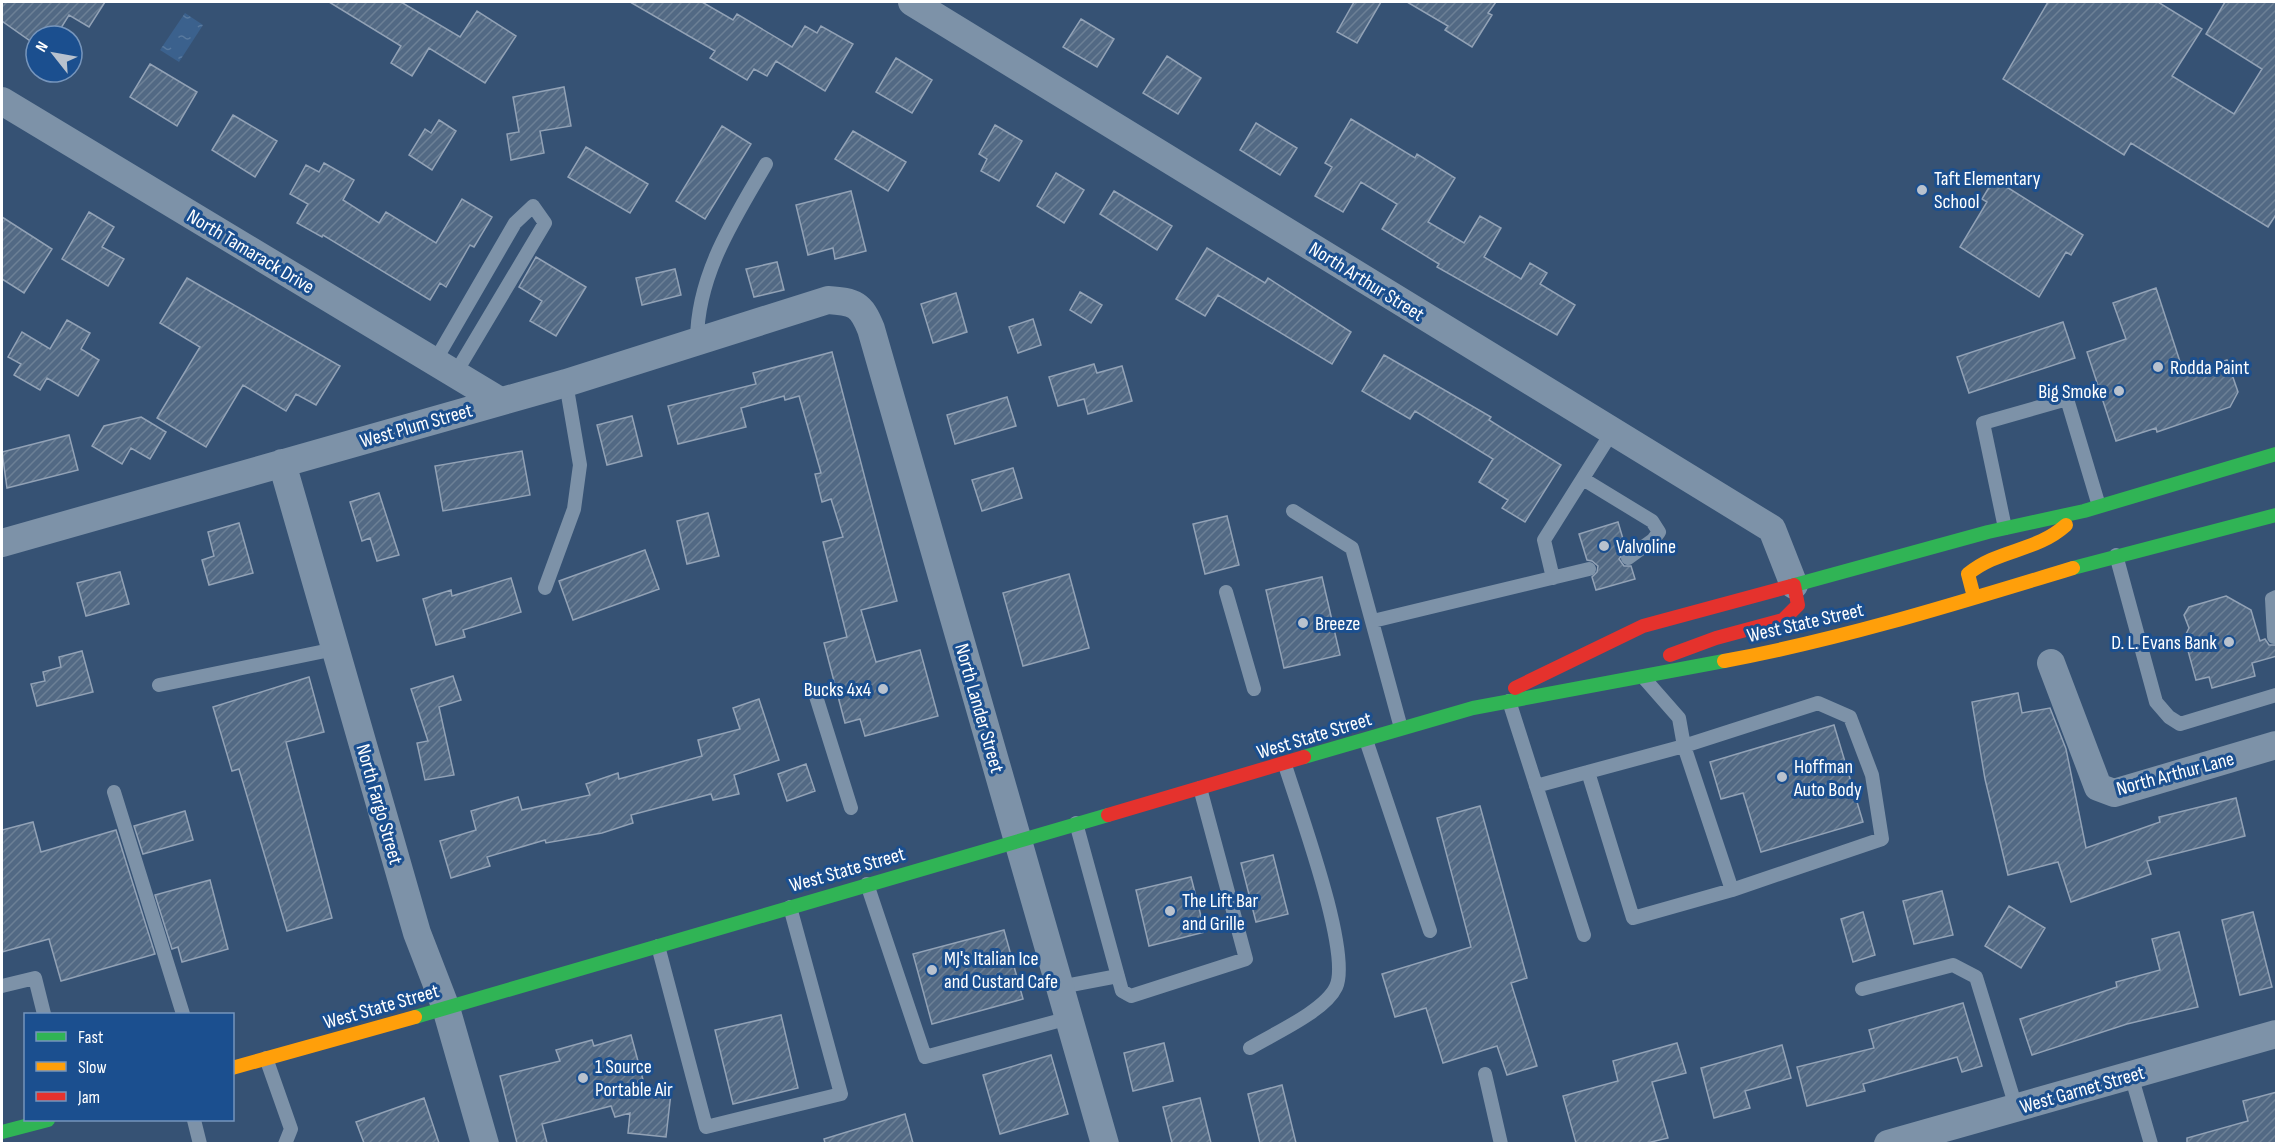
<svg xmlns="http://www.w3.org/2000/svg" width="2278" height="1145" viewBox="0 0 2278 1145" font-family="'Sofia Sans Condensed',sans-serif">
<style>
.water{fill:url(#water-ripples)}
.building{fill:url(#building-hatch);stroke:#92a2b6;stroke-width:1.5}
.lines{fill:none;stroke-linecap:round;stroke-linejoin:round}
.lane{stroke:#7d92a8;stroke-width:14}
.street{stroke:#7d92a8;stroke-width:28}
.fast{stroke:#30b455;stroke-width:14}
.slow{stroke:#ff9f0a;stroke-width:14}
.jam{stroke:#e5322d;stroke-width:14}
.poi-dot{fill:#b9c2ce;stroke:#1b4f8f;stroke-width:2}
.labels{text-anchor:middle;stroke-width:6;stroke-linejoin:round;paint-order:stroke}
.poi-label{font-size:20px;fill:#fff;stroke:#1b4f8f;text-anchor:start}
.street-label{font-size:20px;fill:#fff;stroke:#1b4f8f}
</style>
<defs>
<pattern id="water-ripples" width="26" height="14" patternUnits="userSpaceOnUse" patternTransform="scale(1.5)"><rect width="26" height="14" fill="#3b618d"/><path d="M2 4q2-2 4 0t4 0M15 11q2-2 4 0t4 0" fill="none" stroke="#58799e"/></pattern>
<pattern id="building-hatch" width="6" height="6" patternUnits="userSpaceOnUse" patternTransform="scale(1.5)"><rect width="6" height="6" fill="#526984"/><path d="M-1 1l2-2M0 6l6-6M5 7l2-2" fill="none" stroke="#6c8096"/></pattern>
</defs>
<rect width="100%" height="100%" fill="#365274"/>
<path class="water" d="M 185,13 L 203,25 L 179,62 L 160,50 Z"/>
<path class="building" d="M 2,2 L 105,2 L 89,27 L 69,15 L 56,36 L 36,36 L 36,45 L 2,21 Z
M 329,2 L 401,2 L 460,37 L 477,11 L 516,36 L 485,83 L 429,48 L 412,76 L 391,63 L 401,46 Z
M 630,2 L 702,2 L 733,20 L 737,14 L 792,47 L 805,26 L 817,33 L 821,26 L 853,44 L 825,91 L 776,61 L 767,76 L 754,69 L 747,80 L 710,58 L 715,51 Z
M 1354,2 L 1381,2 L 1357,43 L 1337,32 Z
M 1407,2 L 1496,2 L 1488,13 L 1492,15 L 1472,47 L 1445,30 L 1448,26 Z
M 2048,2 L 2158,2 L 2202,29 L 2172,76 L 2234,114 L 2262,69 L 2206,34 L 2225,2 L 2277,2 L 2277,213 L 2268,227 L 2131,143 L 2124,155 L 2003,79 Z
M 1081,19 L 1114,39 L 1097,67 L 1063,47 Z
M 1167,56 L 1201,78 L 1178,114 L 1143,93 Z
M 896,58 L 932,80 L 912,113 L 876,92 Z
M 150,64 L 197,92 L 177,126 L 130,97 Z
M 564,87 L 571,126 L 540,131 L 544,153 L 511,160 L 507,134 L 519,132 L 513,97 Z
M 233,115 L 277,141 L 255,177 L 212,150 Z
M 1351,119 L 1415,158 L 1417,154 L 1455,178 L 1428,222 L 1464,243 L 1480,216 L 1501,228 L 1484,257 L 1521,279 L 1530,263 L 1547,273 L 1540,284 L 1575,305 L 1557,335 L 1437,267 L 1439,264 L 1382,229 L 1397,204 L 1361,182 L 1343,212 L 1315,196 L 1332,167 L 1325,163 Z
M 439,120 L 456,131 L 432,170 L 409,155 L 425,129 L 431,133 Z
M 1256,123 L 1297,148 L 1280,175 L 1240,150 Z
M 995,125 L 1022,141 L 999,181 L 981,171 L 987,159 L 979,154 Z
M 722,126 L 751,144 L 705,219 L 676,201 Z
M 853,131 L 906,162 L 888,191 L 835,159 Z
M 586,147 L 648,184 L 630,213 L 568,177 Z
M 324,163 L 354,180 L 343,200 L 379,223 L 386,212 L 436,243 L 462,199 L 492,217 L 474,247 L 470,245 L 446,287 L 440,283 L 430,300 L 323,235 L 322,237 L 297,223 L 308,204 L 290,194 L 306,165 L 319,172 Z
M 1056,173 L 1084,190 L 1064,223 L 1037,206 Z
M 1994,179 L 2083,235 L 2071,255 L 2066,252 L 2039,297 L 1960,247 L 1987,202 L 1982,199 Z
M 851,191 L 866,251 L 835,259 L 833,248 L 808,255 L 796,205 Z
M 1114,191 L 1172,226 L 1157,250 L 1100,214 Z
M 89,212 L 114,227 L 102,247 L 124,259 L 108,286 L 62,259 Z
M 2,217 L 52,249 L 24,293 L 2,279 Z
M 1207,248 L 1265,283 L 1268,278 L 1351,332 L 1332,364 L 1218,295 L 1205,316 L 1176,299 Z
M 536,257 L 586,287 L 556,336 L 530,321 L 542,301 L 519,287 Z
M 777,262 L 784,290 L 754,297 L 746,269 Z
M 675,269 L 681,295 L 642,305 L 636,278 Z
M 187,278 L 340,366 L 316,405 L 296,394 L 286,411 L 243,385 L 206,447 L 157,418 L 200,347 L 160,323 Z
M 2156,288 L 2184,374 L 2227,360 L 2238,392 L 2230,407 L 2157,432 L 2156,428 L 2116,441 L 2087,352 L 2126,339 L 2113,303 Z
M 1080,292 L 1102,305 L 1091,323 L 1070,310 Z
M 956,293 L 967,332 L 933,343 L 921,304 Z
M 1033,319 L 1041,345 L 1018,353 L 1009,327 Z
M 67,320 L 90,333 L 81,349 L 99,360 L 78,396 L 47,378 L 40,390 L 14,375 L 21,364 L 8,357 L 22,332 L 50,349 Z
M 2063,322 L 2075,358 L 1969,393 L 1957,357 Z
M 832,352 L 897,601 L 861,610 L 876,662 L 920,650 L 938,716 L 865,736 L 860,719 L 845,723 L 824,643 L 847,637 L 823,542 L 843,537 L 831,499 L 822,502 L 815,474 L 821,473 L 799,396 L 785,400 L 784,396 L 741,408 L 746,427 L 678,444 L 668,406 L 756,384 L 753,373 Z
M 1384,355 L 1491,417 L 1489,420 L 1561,465 L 1525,522 L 1502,508 L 1508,500 L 1479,482 L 1493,459 L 1415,411 L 1410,419 L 1362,391 Z
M 1094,364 L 1097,373 L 1122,366 L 1132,401 L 1088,414 L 1084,399 L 1058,406 L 1049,377 Z
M 1007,397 L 1016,426 L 955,444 L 947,415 Z
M 632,416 L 642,456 L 607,465 L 597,425 Z
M 141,417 L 166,432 L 150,459 L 131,448 L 122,464 L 92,446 L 104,426 Z
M 69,435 L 78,470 L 7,488 L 2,452 Z
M 522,451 L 530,495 L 443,511 L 435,466 Z
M 1013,468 L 1022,498 L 982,511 L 972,480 Z
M 379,493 L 399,555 L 377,561 L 370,538 L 362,541 L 350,502 Z
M 708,513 L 719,556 L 687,564 L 677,521 Z
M 1227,516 L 1239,565 L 1205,574 L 1193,524 Z
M 1618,522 L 1626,549 L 1619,559 L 1624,566 L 1631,566 L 1635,579 L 1596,590 L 1592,577 L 1597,572 L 1598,566 L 1592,561 L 1587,560 L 1579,534 Z
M 239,523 L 253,573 L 209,585 L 202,560 L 214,556 L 208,532 Z
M 645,550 L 659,589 L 573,620 L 559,581 Z
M 120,572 L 129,604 L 86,616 L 77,583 Z
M 1069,574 L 1089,648 L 1023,666 L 1003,593 Z
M 1322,577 L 1340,655 L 1284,668 L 1266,590 Z
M 511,578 L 521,612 L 463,630 L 465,637 L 436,645 L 423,599 L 451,590 L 452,596 Z
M 2226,596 L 2251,610 L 2260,641 L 2265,639 L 2269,645 L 2277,645 L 2277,656 L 2252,663 L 2255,676 L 2212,688 L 2209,677 L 2196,680 L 2187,647 L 2181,644 L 2189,628 L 2184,615 L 2189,607 Z
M 82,651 L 93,692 L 37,706 L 31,684 L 45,681 L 43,672 L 61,667 L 59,657 Z
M 453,676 L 461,700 L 439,707 L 454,775 L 425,780 L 417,743 L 428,741 L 411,689 Z
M 309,677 L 324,732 L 286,742 L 332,918 L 287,931 L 239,769 L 232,771 L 213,707 Z
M 2018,693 L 2022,713 L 2050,708 L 2066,749 L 2086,848 L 2160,822 L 2159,817 L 2236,798 L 2245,836 L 2147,861 L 2151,874 L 2071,902 L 2058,862 L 2008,875 L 1985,779 L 1972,702 Z
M 759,699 L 779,760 L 734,775 L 739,794 L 713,800 L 711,794 L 631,815 L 633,823 L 602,833 L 546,843 L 545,840 L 487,857 L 490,866 L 451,878 L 440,841 L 476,830 L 471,811 L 518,797 L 522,810 L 590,795 L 586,784 L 618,773 L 619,779 L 702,756 L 698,740 L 740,729 L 733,708 Z
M 1834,725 L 1863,822 L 1761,852 L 1743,793 L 1721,799 L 1710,762 Z
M 806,764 L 815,791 L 787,801 L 778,774 Z
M 1480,806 L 1527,978 L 1511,983 L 1537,1066 L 1507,1075 L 1497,1046 L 1443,1063 L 1426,1008 L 1395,1017 L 1382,974 L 1471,947 L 1437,818 Z
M 185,811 L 193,840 L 143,854 L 134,826 Z
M 33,822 L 41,852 L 116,830 L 155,954 L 61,981 L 49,939 L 2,952 L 2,830 Z
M 1273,855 L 1288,914 L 1256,922 L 1241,863 Z
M 1191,877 L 1205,932 L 1149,946 L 1136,890 Z
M 210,880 L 228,949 L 182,962 L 178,947 L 172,949 L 155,895 Z
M 1942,891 L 1953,935 L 1914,944 L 1903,901 Z
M 2009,906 L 2045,928 L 2021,968 L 1985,946 Z
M 1863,912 L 1875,955 L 1853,962 L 1841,919 Z
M 2253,912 L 2272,987 L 2240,995 L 2222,920 Z
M 1004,930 L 1023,999 L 932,1024 L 913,954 Z
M 2179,932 L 2198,1007 L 2127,1024 L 2032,1055 L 2020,1019 L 2117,987 L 2116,982 L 2160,970 L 2152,939 Z
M 1963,1003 L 1982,1066 L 1962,1072 L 1957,1057 L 1863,1084 L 1865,1091 L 1807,1106 L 1797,1067 L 1874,1048 L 1869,1030 Z
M 781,1015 L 798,1088 L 733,1104 L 715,1030 Z
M 631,1035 L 646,1091 L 672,1084 L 666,1137 L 628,1133 L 630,1113 L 615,1117 L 611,1106 L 542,1124 L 547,1143 L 517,1143 L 500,1076 L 560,1061 L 556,1050 L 592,1040 L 594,1046 Z
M 1164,1043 L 1173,1081 L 1133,1091 L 1124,1053 Z
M 1677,1043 L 1686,1073 L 1652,1082 L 1668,1138 L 1647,1143 L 1576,1143 L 1563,1096 L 1618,1081 L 1613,1061 Z
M 1782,1045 L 1791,1078 L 1745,1091 L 1750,1108 L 1714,1118 L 1701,1068 Z
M 1051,1055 L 1068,1114 L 1000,1134 L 983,1075 Z
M 1282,1085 L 1296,1143 L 1260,1143 L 1248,1094 Z
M 2277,1092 L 2277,1143 L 2187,1143 L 2187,1138 L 2248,1121 L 2243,1101 Z
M 424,1098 L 439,1143 L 364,1143 L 356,1122 Z
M 1200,1098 L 1211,1143 L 1172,1143 L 1163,1107 Z
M 905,1114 L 913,1143 L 825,1143 L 824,1139 Z"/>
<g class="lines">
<path class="lane" d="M 697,341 C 697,275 734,219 766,164
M 435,361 L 515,223 L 533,206 L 545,223 L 455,374
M 1583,479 L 1652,521 L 1659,532 L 1653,540 L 1628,558
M 1293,511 L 1352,548 L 1401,728
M 2005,528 L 1983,423 L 2067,399 L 2099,506
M 2116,555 L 2156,702 L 2169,717 L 2180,724 L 2276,695
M 1553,578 L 1544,540 L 1612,432
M 545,588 L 574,509 L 580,465 L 566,383
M 1226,592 L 1254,689
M 1373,621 L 1589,569
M 2274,637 L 2272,599 L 2276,597
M 159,685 L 335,649
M 814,690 L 851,808
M 1509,701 L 1584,935
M 1366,740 L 1430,931
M 1588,772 L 1633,918 L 1732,890 L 1684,746 L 1679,718 L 1643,677
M 1536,786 L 1684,746 L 1818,703 L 1850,717 L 1872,775 L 1882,839 L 1732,890
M 114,792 L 183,1014
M 1076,823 L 1122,991 L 1131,996 L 1246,959 L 1200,788
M 867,884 L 925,1057 L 1069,1018
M 658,946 L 706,1127 L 841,1094 L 790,907
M 2,986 L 35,978 L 44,1014
M 1060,987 L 1118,976
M 1862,989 L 1953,965 L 1976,977 L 2016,1107
M 1250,1048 C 1273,1034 1325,1011 1336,987 C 1352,953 1298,807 1285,765
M 266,1058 L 291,1129 L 285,1144
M 1485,1074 L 1501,1144
M 2131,1075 L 2151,1144
M 194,1120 L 200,1144"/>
<path class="street" d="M 912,2 L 1772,529 L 1794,585
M 2,101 L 500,401
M 282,463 L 417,933 L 446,1008 L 485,1144
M 2,543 L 566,383 L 828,300 C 855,302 861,304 871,329 L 1105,1144
M 2051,663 L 2098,787 L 2114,793 L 2276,745
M 1888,1144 L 2276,1034"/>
<path class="fast" d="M 2073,568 L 2276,515
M 1791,586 L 1988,532 L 2084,511 L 2276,454
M 1304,757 L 1473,708 L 1724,661
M 415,1017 L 1108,815
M 2,1132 L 48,1120"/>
<path class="slow" d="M 1974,597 L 1968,574 C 1998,549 2036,552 2066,525
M 1724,661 C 1843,639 1958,603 2073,568
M 232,1068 L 415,1017"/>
<path class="jam" d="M 1670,655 L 1716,638 L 1783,620 L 1798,605 L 1794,585
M 1515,688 L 1643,626 L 1791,586
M 1108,815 L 1304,757"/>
</g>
<g class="poi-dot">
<circle cx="1922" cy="190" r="6"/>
<circle cx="2158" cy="367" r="6"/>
<circle cx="2119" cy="391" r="6"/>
<circle cx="1604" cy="546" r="6"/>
<circle cx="1303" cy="623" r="6"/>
<circle cx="2229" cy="642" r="6"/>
<circle cx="883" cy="689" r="6"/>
<circle cx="1782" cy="777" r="6"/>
<circle cx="1170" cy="911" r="6"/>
<circle cx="932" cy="970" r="6"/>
<circle cx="583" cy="1078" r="6"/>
</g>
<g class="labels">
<g class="poi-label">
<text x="1934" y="185">Taft Elementary<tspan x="1934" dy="23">School</tspan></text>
<text x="2170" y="374">Rodda Paint</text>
<text x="2107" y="398" text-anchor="end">Big Smoke</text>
<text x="1616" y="553">Valvoline</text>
<text x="1315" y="630">Breeze</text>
<text x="2217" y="649" text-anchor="end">D. L. Evans Bank</text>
<text x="871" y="696" text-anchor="end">Bucks 4x4</text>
<text x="1794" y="773">Hoffman<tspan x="1794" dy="23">Auto Body</tspan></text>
<text x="1182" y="907">The Lift Bar<tspan x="1182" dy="23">and Grille</tspan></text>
<text x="944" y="965">MJ's Italian Ice<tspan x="944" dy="23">and Custard Cafe</tspan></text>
<text x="595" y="1073">1 Source<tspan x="595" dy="23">Portable Air</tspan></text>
</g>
<g class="street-label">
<text transform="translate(251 251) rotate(31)" y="7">North Tamarack Drive</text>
<text transform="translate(1367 281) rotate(32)" y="7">North Arthur Street</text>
<text transform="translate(416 425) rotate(-16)" y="7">West Plum Street</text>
<text transform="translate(1805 622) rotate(-13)" y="7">West State Street</text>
<text transform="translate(980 708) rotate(74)" y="7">North Lander Street</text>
<text transform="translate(1314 735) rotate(-17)" y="7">West State Street</text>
<text transform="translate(2175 773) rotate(-15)" y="7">North Arthur Lane</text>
<text transform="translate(380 804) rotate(74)" y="7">North Fargo Street</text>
<text transform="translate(847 869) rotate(-16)" y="7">West State Street</text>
<text transform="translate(381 1006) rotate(-16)" y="7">West State Street</text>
<text transform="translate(2082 1089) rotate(-16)" y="7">West Garnet Street</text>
</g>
</g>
<rect width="2278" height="1145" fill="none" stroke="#ffffff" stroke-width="6"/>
<rect x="24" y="1013" width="210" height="108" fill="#1b4f8f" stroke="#7695bc" stroke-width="1.5"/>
<rect x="36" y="1032" width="30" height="9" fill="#30b455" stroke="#7695bc" stroke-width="1.5"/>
<text x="78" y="1043" font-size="18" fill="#ffffff">Fast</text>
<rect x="36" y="1062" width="30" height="9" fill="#ff9f0a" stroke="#7695bc" stroke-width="1.5"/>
<text x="78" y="1073" font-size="18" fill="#ffffff">Slow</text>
<rect x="36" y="1092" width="30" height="9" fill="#e5322d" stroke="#7695bc" stroke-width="1.5"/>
<text x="78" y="1103" font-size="18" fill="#ffffff">Jam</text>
<g transform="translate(54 54) rotate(301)"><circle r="28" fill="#1b4f8f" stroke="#7695bc" stroke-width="1.5"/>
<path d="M0-4.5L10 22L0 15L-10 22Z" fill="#b9c2ce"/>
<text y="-9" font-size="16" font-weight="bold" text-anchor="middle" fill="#ffffff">N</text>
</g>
</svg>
